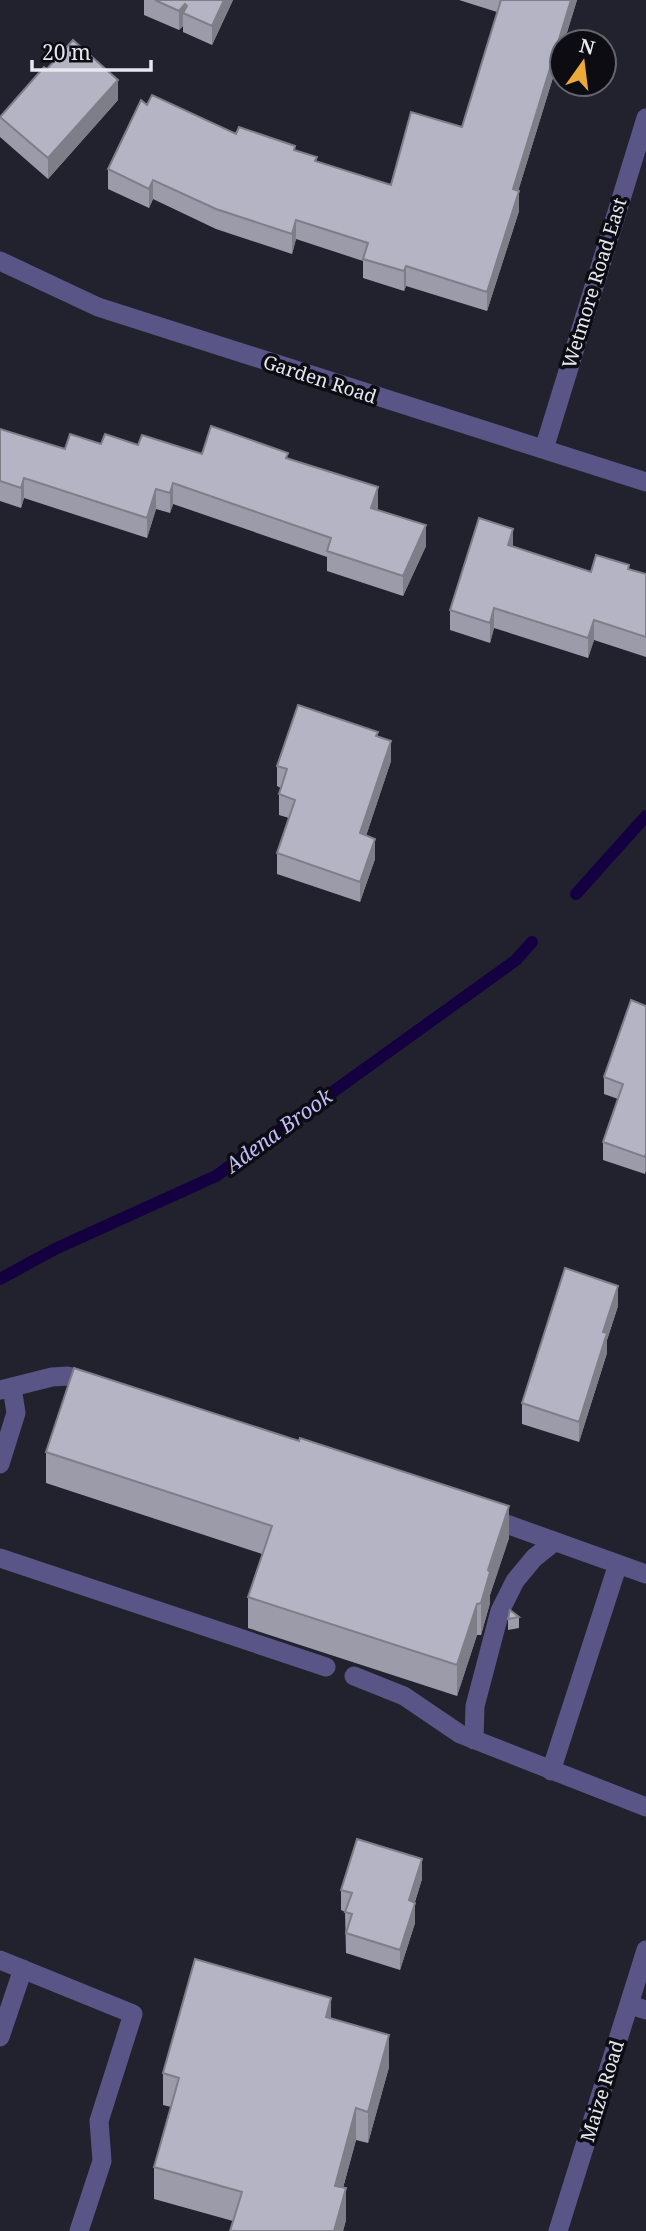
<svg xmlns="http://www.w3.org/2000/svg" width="646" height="2231" viewBox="0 0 646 2231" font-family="'Noto Serif',serif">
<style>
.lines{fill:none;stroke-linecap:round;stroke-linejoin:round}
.stream{stroke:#140041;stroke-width:12}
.service{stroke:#595586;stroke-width:19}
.minor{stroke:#595586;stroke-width:19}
.tertiary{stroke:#595586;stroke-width:19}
.wall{fill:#9b9ba9}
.shaded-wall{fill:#7e7e89}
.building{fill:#b4b4c4;stroke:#7e7e89;stroke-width:2}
.labels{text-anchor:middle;stroke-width:7;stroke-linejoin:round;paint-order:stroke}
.street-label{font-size:19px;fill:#e7e7f0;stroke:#0c0c12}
.water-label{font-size:21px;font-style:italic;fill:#bebcf9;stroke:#0c0c12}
</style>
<rect width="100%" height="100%" fill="#22222e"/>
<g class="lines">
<path class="stream" d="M 576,894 L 646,816
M 0,1279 L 55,1249 L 216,1176 L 516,960 L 532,942"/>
<path class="service" d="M 0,1390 L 52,1377 L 68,1376 L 94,1384
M 0,1464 L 16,1413 L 12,1387
M 484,1516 L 646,1574
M 0,1558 L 326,1667
M 354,1676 L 404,1696 L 460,1734 L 646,1807
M 474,1740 L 475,1706 L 500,1611 L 515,1581 L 534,1558 L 554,1542
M 551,1771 L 618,1564
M 0,1960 L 133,2014 L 99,2121 L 102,2161 L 79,2231
M 0,2037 L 23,1969"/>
<path class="minor" d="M 0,261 L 98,307 L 646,482
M 544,449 L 646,118
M 630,2005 L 646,2010"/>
<path class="tertiary" d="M 558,2231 L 646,1950"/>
</g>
<path class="wall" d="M 144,0 L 233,0 L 212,45 L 183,32 L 183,26 L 179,30 L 144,15 Z
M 459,0 L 577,0 L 518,191 L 519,211 L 487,311 L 406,286 L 404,291 L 363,278 L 363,261 L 296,239 L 292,254 L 216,229 L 153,199 L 149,208 L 108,189 L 108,169 L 147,105 L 236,134 L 295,150 L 317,161 L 391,185 L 462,127 L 497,12 Z
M 47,69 L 118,100 L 48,179 L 0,137 L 0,117 Z
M 0,429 L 65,449 L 101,444 L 138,445 L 202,454 L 288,459 L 378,508 L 377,509 L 426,546 L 403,596 L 327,571 L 327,557 L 173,504 L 170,513 L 156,509 L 147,538 L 24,498 L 21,508 L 0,501 Z
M 513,546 L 591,572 L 629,569 L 646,574 L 646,657 L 594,640 L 588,658 L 494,628 L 490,643 L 450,630 L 450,610 Z
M 378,736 L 391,761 L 366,836 L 375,859 L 360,902 L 277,874 L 277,853 L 289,818 L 279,815 L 279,794 L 281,788 L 277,786 L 277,766 Z
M 646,1006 L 645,1174 L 603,1160 L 603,1142 L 618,1099 L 604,1094 L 604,1077 Z
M 618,1306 L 607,1340 L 607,1353 L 579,1442 L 522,1424 L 522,1403 Z
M 46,1452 L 509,1538 L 490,1595 L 490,1603 L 481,1635 L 477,1635 L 457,1696 L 248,1628 L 248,1597 L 262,1554 L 46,1483 Z
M 519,1617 L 519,1628 L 508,1630 L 508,1619 Z
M 422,1879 L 415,1902 L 415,1923 L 400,1970 L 346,1953 L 345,1912 L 341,1910 L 341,1890 Z
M 331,2018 L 389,2067 L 368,2143 L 356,2140 L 343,2188 L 346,2220 L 343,2231 L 230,2231 L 233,2221 L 154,2199 L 154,2167 L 171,2107 L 163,2105 L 163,2073 Z"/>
<path class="shaded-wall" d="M 224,0 L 233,0 L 212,45 L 212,26 Z
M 571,0 L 577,0 L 564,42 L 562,42 L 562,48 L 513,208 L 513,189 Z
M 185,4 L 185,14 L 183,13 L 183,26 L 179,30 L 179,11 Z
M 118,80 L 118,100 L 48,179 L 48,158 Z
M 153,180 L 153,199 L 149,208 L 149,189 Z
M 519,191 L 519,211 L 487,311 L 487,292 Z
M 296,220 L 296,239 L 292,254 L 292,234 Z
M 406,266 L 406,286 L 404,291 L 404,271 Z
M 24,478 L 24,498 L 21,508 L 21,488 Z
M 173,483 L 173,504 L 170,513 L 170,493 Z
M 378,487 L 378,508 L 371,528 L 371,508 Z
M 156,489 L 156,509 L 147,538 L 147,518 Z
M 426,525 L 426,546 L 403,596 L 403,576 Z
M 513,529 L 513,549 L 508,545 Z
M 494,608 L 494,628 L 490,643 L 490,623 Z
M 594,620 L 594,640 L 588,658 L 588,638 Z
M 391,741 L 391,761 L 360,854 L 360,833 Z
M 375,839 L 375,859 L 360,902 L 360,882 Z
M 646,1153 L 646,1171 L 645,1174 L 645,1157 Z
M 618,1286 L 618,1306 L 607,1340 L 607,1353 L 579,1442 L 579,1422 L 603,1332 Z
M 509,1506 L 509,1538 L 490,1595 L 490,1603 L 481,1635 L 481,1603 L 488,1570 Z
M 477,1604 L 477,1635 L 457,1696 L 457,1665 Z
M 422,1859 L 422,1879 L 409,1920 L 409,1900 Z
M 415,1903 L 415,1923 L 400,1970 L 400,1950 Z
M 331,1998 L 331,2029 L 326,2017 Z
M 389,2035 L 389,2067 L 368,2143 L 368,2112 Z
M 356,2108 L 356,2140 L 335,2217 L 335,2186 Z
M 346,2188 L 346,2220 L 343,2231 L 334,2231 Z"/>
<path class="building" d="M 155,0 L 224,0 L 212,26 L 183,13 L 187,6 L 185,4 L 179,11 Z
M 501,0 L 571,0 L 513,189 L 519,191 L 487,292 L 406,266 L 404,271 L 363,259 L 368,243 L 296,220 L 292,234 L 216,209 L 153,180 L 149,189 L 108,169 L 141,100 L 147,105 L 152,95 L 236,134 L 239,127 L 295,146 L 294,150 L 317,157 L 315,161 L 391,185 L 411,112 L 462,127 Z
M 73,40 L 118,80 L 48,158 L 0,117 L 44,67 L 47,69 Z
M 211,426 L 288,453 L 286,458 L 378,487 L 371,508 L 426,525 L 403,576 L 327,551 L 331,538 L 173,483 L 170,493 L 156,489 L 147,518 L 24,478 L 21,488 L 0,481 L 0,429 L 65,449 L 70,434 L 101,444 L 105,434 L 138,445 L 142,435 L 202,454 Z
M 479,518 L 513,529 L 508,545 L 591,572 L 596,555 L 629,565 L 628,569 L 646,574 L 646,637 L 594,620 L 588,638 L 494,608 L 490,623 L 450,610 Z
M 298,705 L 378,732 L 376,736 L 391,741 L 360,833 L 375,839 L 360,882 L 277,853 L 295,800 L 279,794 L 287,769 L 277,766 Z
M 631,1000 L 646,1006 L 646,1153 L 645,1157 L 603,1142 L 623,1084 L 604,1077 Z
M 565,1268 L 618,1286 L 603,1332 L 607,1333 L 579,1422 L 522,1403 Z
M 74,1368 L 299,1441 L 300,1438 L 509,1506 L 488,1570 L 490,1572 L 481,1603 L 477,1604 L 457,1665 L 248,1597 L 272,1526 L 46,1452 Z
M 510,1610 L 519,1617 L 508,1619 Z
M 357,1839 L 422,1859 L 409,1900 L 415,1903 L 400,1950 L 346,1933 L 352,1914 L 345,1912 L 352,1893 L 341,1890 Z
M 195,1959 L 331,1998 L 326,2017 L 389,2035 L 368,2112 L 356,2108 L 335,2186 L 346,2188 L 334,2231 L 230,2231 L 242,2192 L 154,2167 L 179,2078 L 163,2073 Z"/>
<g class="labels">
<g class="street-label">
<text transform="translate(594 283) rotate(-73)" y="7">Wetmore Road East</text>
<text transform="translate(320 379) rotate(18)" y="7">Garden Road</text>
<text transform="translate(602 2091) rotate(-73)" y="7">Maize Road</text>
</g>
<g class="water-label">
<text transform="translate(279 1131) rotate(-36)" y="7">Adena Brook</text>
</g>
</g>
<g transform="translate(583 63) rotate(14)"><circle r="33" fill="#0c0c12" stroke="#64646b" stroke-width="2"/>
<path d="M0-5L12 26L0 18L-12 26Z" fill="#eba93a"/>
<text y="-10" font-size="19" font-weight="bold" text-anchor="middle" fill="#e7e7f0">N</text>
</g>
<path d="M32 60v10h119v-10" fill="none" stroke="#e7e7f0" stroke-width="3.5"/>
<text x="42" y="60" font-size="21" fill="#e7e7f0" stroke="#0c0c12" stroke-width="5" paint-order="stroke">20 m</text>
</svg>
